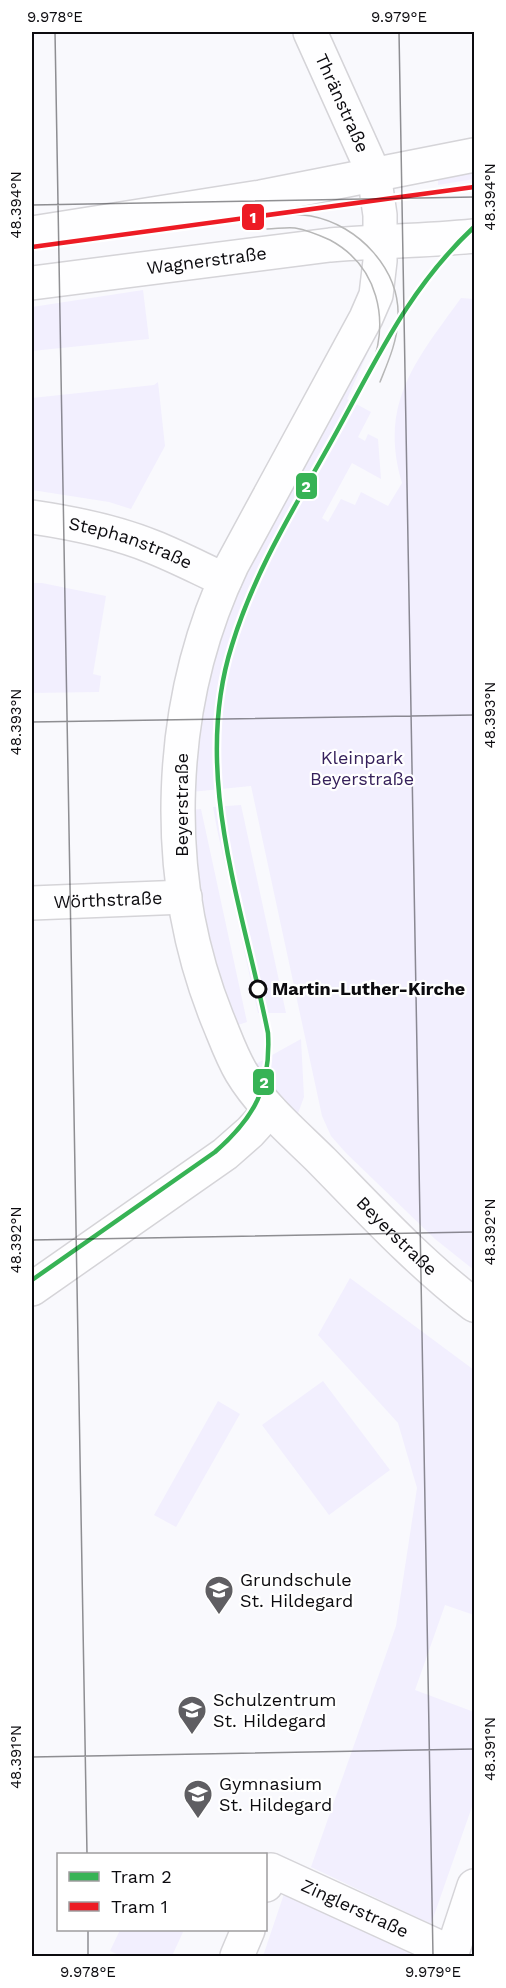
<svg xmlns="http://www.w3.org/2000/svg" width="506" height="1988" viewBox="0 0 506 1988" font-family="'Work Sans',sans-serif">
<style>
.green{fill:#f2effe}
.lines{fill:none;stroke-linecap:round;stroke-linejoin:round}
.minor-casing{stroke:#d5d4d8;stroke-width:36}
.major-casing{stroke:#d5d4d8;stroke-width:36}
.minor{stroke:#fefeff;stroke-width:33}
.major{stroke:#fefeff;stroke-width:33}
.tram{stroke:#b7b7b7;stroke-width:1.5}
.tram-1-casing{stroke:#fff;stroke-width:9}
.tram-2-casing{stroke:#fff;stroke-width:9}
.tram-1{stroke:#37b355;stroke-width:4.5}
.tram-2{stroke:#ed1b24;stroke-width:4.5}
.ticks{fill:none;stroke:#0c0b0f;stroke-width:1.5;stroke-opacity:0.45}
.stop-dot{fill:#fff;stroke:#0c0b0f;stroke-width:3}
.labels{text-anchor:middle;stroke-width:4.5;stroke-linejoin:round;paint-order:stroke}
.street-label{font-size:18px;fill:#0c0b0f;stroke:#fff}
.park-label{font-size:18px;fill:#36215b;stroke:#fff}
.stop-label{font-size:18px;font-weight:bold;fill:#0c0b0f;stroke:#fff;text-anchor:start}
.poi-label{font-size:18px;fill:#0c0b0f;stroke:#fff;text-anchor:start}
.line-badge{stroke:#fff;stroke-width:2}
.badge-label{font-size:16px;text-anchor:middle;font-weight:bold;fill:#fff}
.neatline{fill:none;stroke:#0c0b0f;stroke-width:2}
.ticks-label{font-size:15px;text-anchor:middle;fill:#0c0b0f}
</style>
<rect width="100%" height="100%" fill="#f9f9fd"/>
<path class="green" d="M 474,171 L 474,179 L 438,185 L 438,177 Z
M 143,290 L 149,339 L 32,351 L 32,307 Z
M 461,298 L 474,299 L 474,1270 L 435,1239 L 346,1153 L 331,1136 L 322,1116 L 251,786 L 191,792 L 193,741 L 227,606 L 364,346 L 369,350 L 347,399 L 371,412 L 358,437 L 365,441 L 368,434 L 378,439 L 381,479 L 352,463 L 322,518 L 328,522 L 341,499 L 355,505 L 361,492 L 388,506 L 402,483 C 378,403 417,359 461,298 Z
M 158,382 L 165,446 L 131,509 L 109,502 L 32,490 L 32,398 L 154,385 Z
M 32,583 L 42,583 L 106,596 L 93,674 L 101,676 L 99,692 L 32,693 Z
M 241,805 L 286,1013 L 258,1013 L 217,829 L 213,807 Z
M 201,809 L 247,1022 L 235,1026 L 217,979 L 196,885 L 191,810 Z
M 301,1039 L 304,1097 L 297,1116 L 287,1107 L 254,1065 Z
M 350,1278 L 474,1370 L 474,1615 L 445,1605 L 415,1690 L 474,1712 L 474,1801 L 431,1924 L 311,1867 L 396,1626 L 417,1488 L 398,1423 L 318,1335 Z
M 323,1381 L 390,1470 L 329,1515 L 262,1425 Z
M 218,1401 L 240,1414 L 176,1527 L 154,1515 Z
M 284,1894 L 410,1952 L 408,1956 L 263,1956 Z
M 120,1930 L 178,1930 L 183,1932 L 172,1956 L 121,1956 L 110,1951 Z"/>
<g class="lines">
<g class="minor-casing">
<g id="minor">
<path id="s1" d="M 310,32 L 374,174 L 380,215 L 380,261 L 376,295 L 366,318 L 232,565 C 166,703 160,876 217,1018 C 225,1037 231,1055 241,1072 C 262,1107 295,1134 323,1162 C 372,1212 419,1263 474,1305"/>
<path d="M 32,233 L 261,197 L 474,155"/>
<path id="s2" d="M 32,283 L 330,245 C 378,241 426,241 474,236"/>
<path id="s3" d="M 32,517 C 73,523 114,531 153,547 C 178,557 201,569 225,580"/>
<path id="s4" d="M 32,903 L 185,897"/>
<path d="M 32,1289 L 225,1154 L 250,1132 L 270,1110"/>
<path id="s5" d="M 266,1885 L 271,1870 L 452,1953"/>
<path d="M 237,1956 L 248,1930"/>
</g>
</g>
<g class="major-casing">
<path id="major" d="M 451,1956 L 474,1886"/>
</g>
<use href="#minor" class="minor"/>
<use href="#major" class="major"/>
<path class="tram" d="M 265,217 C 281,215 296,213 311,216 C 359,225 401,270 398,320 C 397,342 388,362 380,382
M 267,229 C 276,229 286,227 295,228 C 307,230 319,235 330,240 C 378,266 390,320 371,368"/>
<g class="tram-1-casing">
<path id="tram-1" d="M 32,1280 L 215,1152 C 255,1117 271,1087 268,1033 C 243,907 191,773 232,645 C 255,569 298,502 336,433 C 378,357 409,288 474,227"/>
</g>
<g class="tram-2-casing">
<path id="tram-2" d="M 32,247 L 474,187"/>
</g>
<use href="#tram-1" class="tram-1"/>
<use href="#tram-2" class="tram-2"/>
</g>
<path class="ticks" d="M 55,32 L 87,1854M 399,32 L 433,1956M 32,205 L 474,197M 32,722 L 474,715M 32,1240 L 474,1232M 32,1757 L 474,1749M 88,1930 L 88,1956"/>
<defs>
<g id="school-pin" transform="scale(1.5)"><path d="M0 17L-7.5 6A9.5 9.5 0 1 1 7.5 6Z" fill="#5f5e62" stroke="#fff"/><path d="M0-5L7-2L0 1L-7-2ZM-4 1L0 2.5L4 1V4Q0 6-4 4Z" fill="#fff"/></g>
</defs>
<g fill-rule="evenodd">
<use href="#school-pin" x="219" y="1590"/>
<use href="#school-pin" x="192" y="1710"/>
<use href="#school-pin" x="198" y="1794"/>
</g>
<circle class="stop-dot" cx="258" cy="989" r="8"/>
<g class="labels">
<g class="street-label">
<text dy="6" stroke="none"><textPath href="#s1" startOffset="78">Thränstraße</textPath></text>
<text dy="6" stroke="none"><textPath href="#s2" startOffset="176">Wagnerstraße</textPath></text>
<text dy="6" stroke="none"><textPath href="#s3" startOffset="102">Stephanstraße</textPath></text>
<text transform="translate(182 805) rotate(-90)" y="6">Beyerstraße</text>
<text dy="6" stroke="none"><textPath href="#s4" startOffset="76">Wörthstraße</textPath></text>
<text dy="6" stroke="none"><textPath href="#s1" startOffset="1335">Beyerstraße</textPath></text>
<text dy="6" stroke="none"><textPath href="#s5" startOffset="108">Zinglerstraße</textPath></text>
</g>
<g class="park-label">
<text x="362" y="764">Kleinpark<tspan x="362" dy="21">Beyerstraße</tspan></text>
</g>
<g class="stop-label">
<text x="272" y="995">Martin-Luther-Kirche</text>
</g>
<g class="poi-label">
<text x="240" y="1586">Grundschule<tspan x="240" dy="21">St. Hildegard</tspan></text>
<text x="213" y="1706">Schulzentrum<tspan x="213" dy="21">St. Hildegard</tspan></text>
<text x="219" y="1790">Gymnasium<tspan x="219" dy="21">St. Hildegard</tspan></text>
</g>
</g>
<g class="line-badge">
<rect x="241" y="203" width="24" height="28" rx="6" fill="#ed1b24"/>
<rect x="295" y="472" width="23" height="28" rx="6" fill="#37b355"/>
<rect x="252" y="1068" width="23" height="28" rx="6" fill="#37b355"/>
</g>
<g class="badge-label">
<text x="253" y="223">1</text>
<text x="306" y="492">2</text>
<text x="264" y="1088">2</text>
</g>
<rect width="506" height="1988" fill="none" stroke="#ffffff" stroke-width="66"/>
<rect x="57" y="1853" width="210" height="78" fill="#ffffff" stroke="#9e9d9f" stroke-width="1.5"/>
<rect x="69" y="1872" width="30" height="9" fill="#37b355" stroke="#9e9d9f" stroke-width="1.5"/>
<text x="111" y="1883" font-size="18" fill="#0c0b0f">Tram 2</text>
<rect x="69" y="1902" width="30" height="9" fill="#ed1b24" stroke="#9e9d9f" stroke-width="1.5"/>
<text x="111" y="1913" font-size="18" fill="#0c0b0f">Tram 1</text>
<rect x="33" y="33" width="440" height="1922" class="neatline"/>
<g class="ticks-label">
<text x="55" y="22">9.978°E</text>
<text x="399" y="22">9.979°E</text>
<text transform="translate(490 197) rotate(-90)" y="5">48.394°N</text>
<text transform="translate(16 205) rotate(-90)" y="5">48.394°N</text>
<text transform="translate(490 715) rotate(-90)" y="5">48.393°N</text>
<text transform="translate(16 722) rotate(-90)" y="5">48.393°N</text>
<text transform="translate(490 1232) rotate(-90)" y="5">48.392°N</text>
<text transform="translate(16 1240) rotate(-90)" y="5">48.392°N</text>
<text transform="translate(490 1749) rotate(-90)" y="5">48.391°N</text>
<text transform="translate(16 1757) rotate(-90)" y="5">48.391°N</text>
<text x="88" y="1977">9.978°E</text>
<text x="433" y="1977">9.979°E</text>
</g>
</svg>
